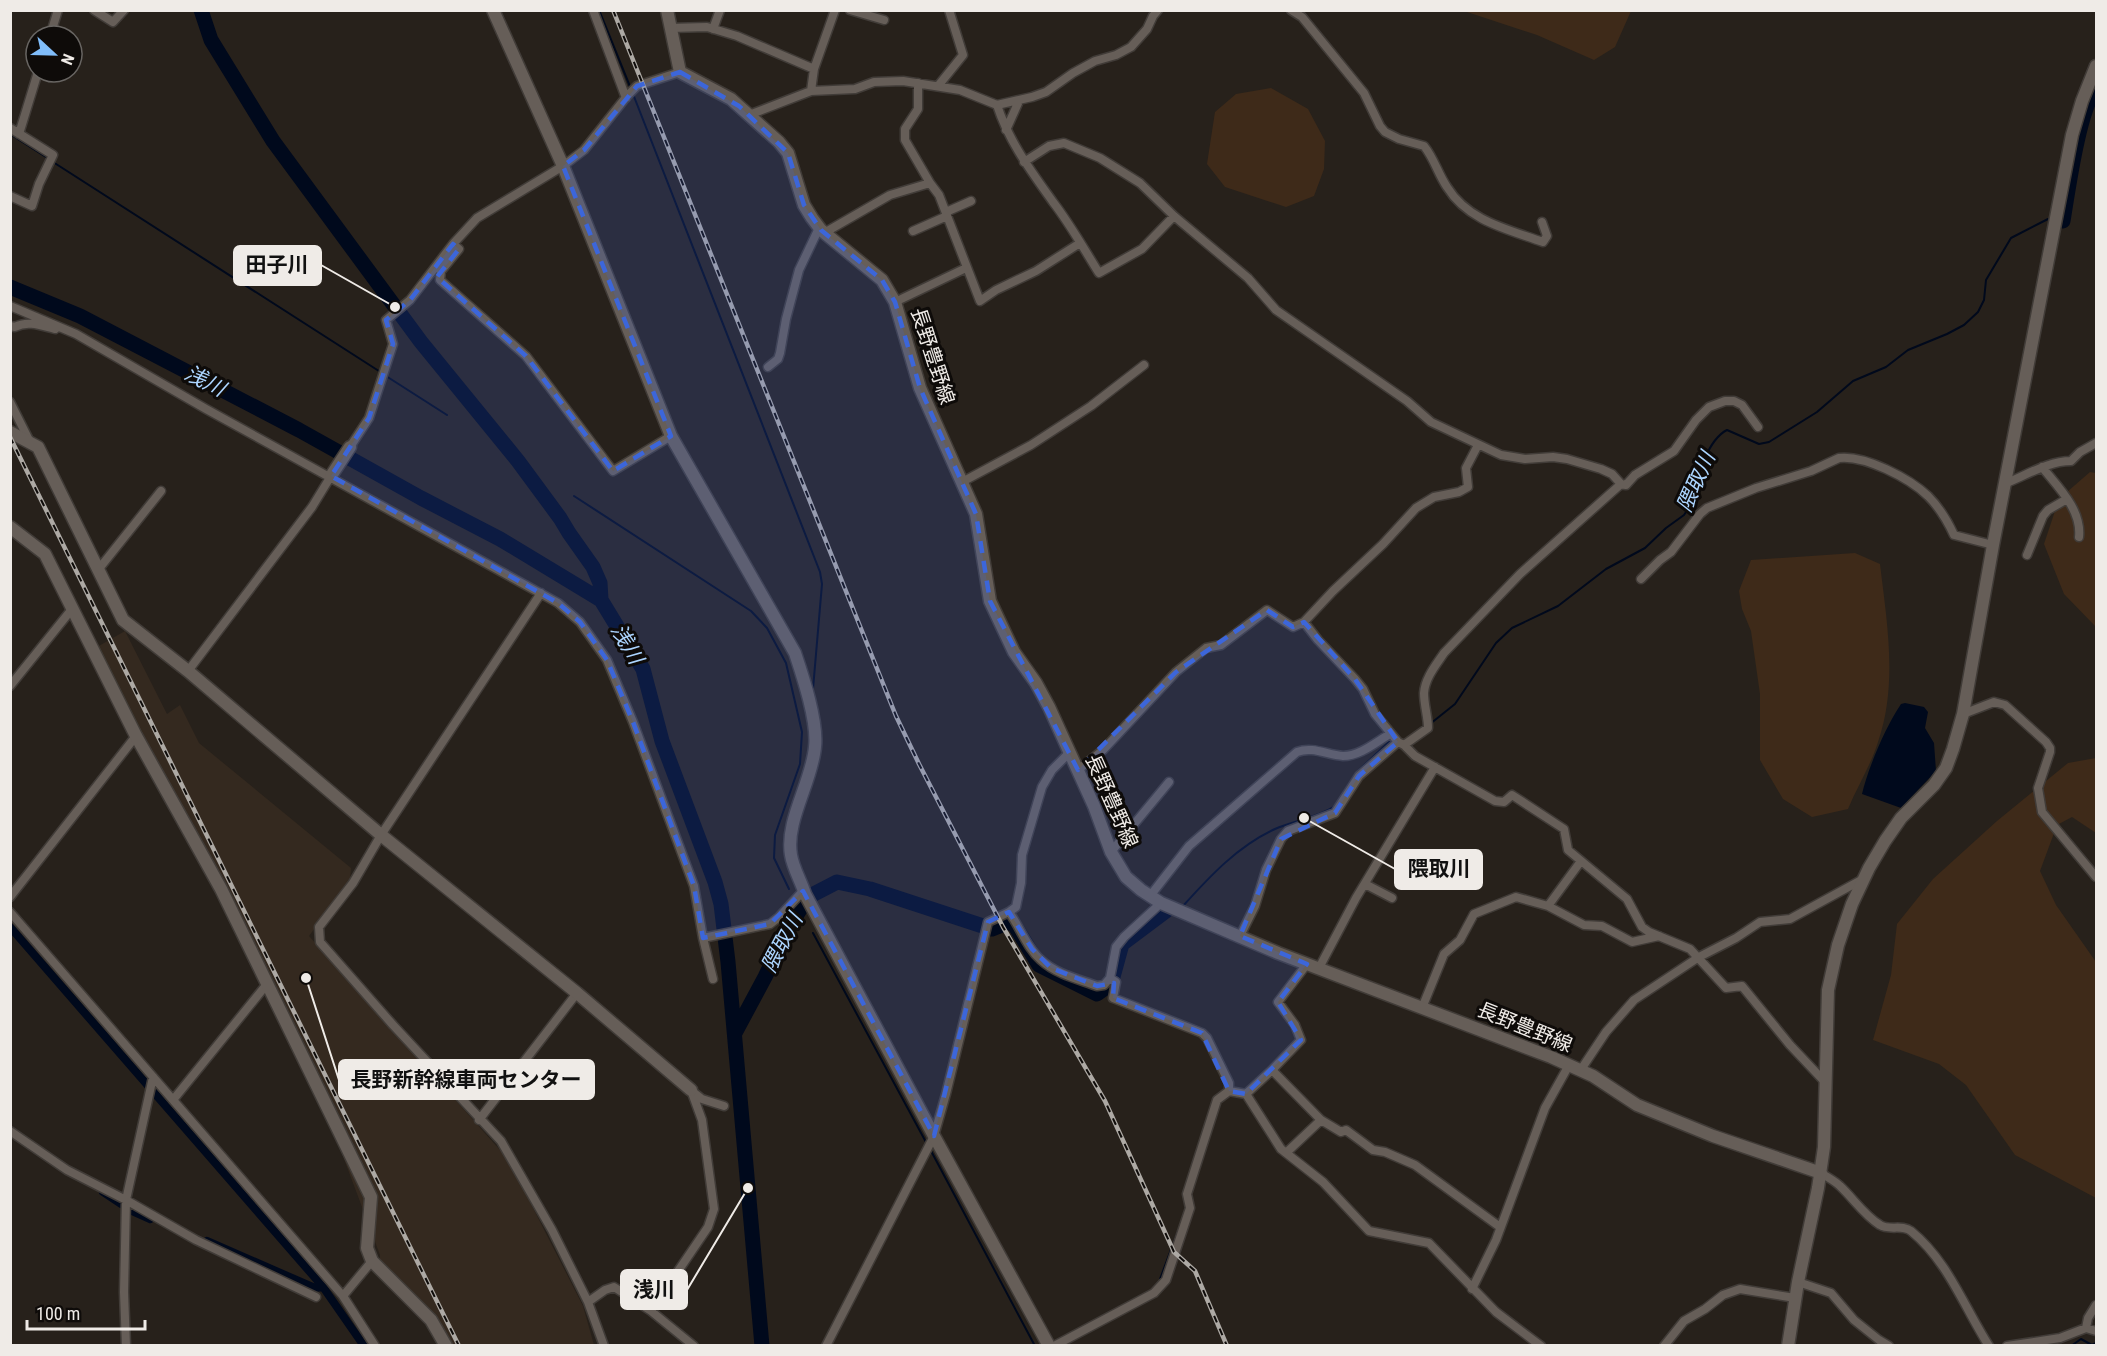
<svg xmlns="http://www.w3.org/2000/svg" width="2107" height="1356" viewBox="0 0 2107 1356" font-family="'Roboto Condensed','Noto Sans JP',sans-serif">
<style>
.built{fill:#34291f}
.green{fill:#3e2a19}
.water{fill:#00091c}
.lines{fill:none;stroke-linecap:round;stroke-linejoin:round}
.stream{stroke:#00091c;stroke-width:2}
.canal{stroke:#00091c;stroke-width:8}
.river{stroke:#00091c;stroke-width:15}
.street-casing{stroke:#413c38;stroke-width:11}
.secondary-casing{stroke:#413c38;stroke-width:15}
.street{stroke:#665e58;stroke-width:8}
.secondary{stroke:#665e58;stroke-width:12}
.rail-casing{stroke:#ada9a4;stroke-width:4.5}
.rail{stroke:#0e0b09;stroke-width:2;stroke-dasharray:7;stroke-linecap:butt}
.marked{fill:#3c66da;fill-opacity:0.2;stroke:#3c66da;stroke-width:4.5;stroke-dasharray:12 8;stroke-linejoin:round}
.labels{text-anchor:middle;stroke-width:6;stroke-linejoin:round;paint-order:stroke}
.street-label{font-size:20px;fill:#efebe7;stroke:#0e0b09}
.water-label{font-size:21px;font-style:italic;fill:#acd5ff;stroke:#0e0b09}
.leader{fill:none;stroke:#efebe7;stroke-width:2}
.callout-dot{fill:#efebe7;stroke:#0e0b09;stroke-width:2}
.callout{fill:#efebe7;stroke:#efebe7;stroke-width:2}
.callout-label{font-size:21px;text-anchor:middle;font-weight:bold;fill:#111}
</style>
<rect width="100%" height="100%" fill="#27211b"/>
<path class="built" d="M 125,631 L 167,714 L 180,705 L 199,743 L 351,868 L 350,880 L 309,936 L 508,1159 L 583,1306 L 594,1345 L 451,1345 L 380,1264 L 380,1255 L 323,1103 L 256,955 L 97,647 Z"/>
<path class="green" d="M 1464,11 L 1631,10 L 1631,11 L 1615,47 L 1594,60 L 1537,35 Z
M 1271,88 L 1308,109 L 1325,141 L 1324,169 L 1314,196 L 1286,207 L 1225,187 L 1207,164 L 1215,112 L 1236,94 Z
M 2090,472 L 2096,473 L 2096,627 L 2064,594 L 2044,544 L 2059,499 Z
M 1855,553 L 1880,564 C 1887,623 1898,684 1878,742 C 1871,765 1857,787 1848,809 L 1812,817 L 1783,799 L 1760,760 L 1760,694 L 1751,631 L 1742,609 L 1739,591 L 1751,560 Z
M 2096,758 L 2096,833 L 2072,817 L 2057,825 L 2040,871 L 2056,905 L 2096,962 L 2096,1198 L 2015,1155 L 1966,1085 L 1939,1064 L 1873,1040 L 1891,975 L 1897,924 L 1933,879 L 1997,821 L 2068,763 Z"/>
<path class="water" d="M 1905,703 L 1924,707 L 1928,712 L 1925,728 L 1934,743 L 1936,771 L 1901,808 L 1862,794 C 1868,768 1886,726 1901,704 Z"/>
<g class="lines">
<path class="stream" d="M 599,10 L 631,89
M 633,94 L 820,572 L 822,584 L 813,689
M 10,134 L 49,159
M 53,162 L 382,373
M 386,376 L 447,415
M 574,496 L 751,611 L 767,628 L 786,663 L 802,732 L 800,764 L 775,835 L 774,858 L 789,889
M 1430,724 L 1455,704 L 1496,643 L 1512,628 L 1558,606 L 1606,569 L 1645,548 L 1666,528 L 1684,515 L 1688,509 C 1695,486 1705,441 1727,430 L 1759,444 L 1769,442 L 1817,412 L 1853,381 L 1886,367 L 1908,350 L 1947,334 L 1964,325 L 1978,312 L 1984,300 L 1986,280 L 2011,238 L 2048,219
M 1358,771 L 1391,740
M 1343,793 L 1354,776
M 1183,906 C 1210,876 1238,846 1275,829 C 1294,821 1318,817 1335,806
M 813,933 L 927,1144
M 930,1149 L 1035,1346
M 1160,1279 L 1178,1231
M 2071,1346 L 2081,1339 L 2092,1345 L 2096,1343"/>
<path class="canal" d="M 10,927 L 323,1287 L 364,1346
M 103,1192 L 121,1204
M 130,1210 L 150,1219
M 207,1241 L 315,1288 L 323,1287"/>
<path class="river" d="M 201,10 L 211,40 L 273,141 L 421,342 L 518,461 L 560,518 L 569,533 L 593,567 L 600,583 L 601,600
M 2063,221 C 2068,191 2079,109 2096,89
M 10,287 L 80,316 L 299,430 L 421,498 L 500,539 L 601,600 L 643,669 L 662,741 L 715,882 L 721,904 L 728,962 L 762,1346
M 735,1033 L 765,977 L 786,933 L 804,903 L 810,896 L 837,882 L 870,889 L 992,929 L 1012,921 L 1039,965 L 1097,994 L 1111,984 L 1122,944 L 1166,911"/>
<g class="street-casing">
<path id="street" d="M 94,10 L 113,22 L 124,10
M 593,10 L 626,98
M 850,10 L 884,20
M 1291,10 L 1302,17 L 1364,93 L 1380,126 L 1385,132 L 1399,139 L 1424,146 C 1434,158 1438,174 1447,187 C 1468,221 1507,229 1543,242 L 1547,236 L 1542,222
M 670,28 L 707,27 L 737,36 L 814,69 L 835,10
M 713,29 L 720,10
M 50,36 L 58,10
M 938,86 L 963,55 L 949,10
M 811,91 L 814,69
M 997,105 C 1009,142 1031,171 1053,202 C 1070,224 1084,249 1099,273 L 1142,249 L 1174,216
M 749,115 L 811,91 L 855,89 L 874,82 L 903,81 L 960,90 L 997,105 L 1032,97 L 1046,92 L 1073,73 L 1095,61 L 1116,55 L 1131,47 L 1147,29 L 1153,16 L 1158,10
M 10,128 L 53,155 L 39,184 L 32,206 L 10,196
M 1006,130 L 1019,101
M 19,134 L 38,72
M 1024,162 L 1049,146 L 1064,143 L 1100,158 L 1140,183 L 1174,216 L 1248,278 L 1276,310 L 1407,401 L 1431,422 L 1501,455 L 1525,459 L 1553,457 L 1567,459 L 1601,469 L 1612,474 L 1621,484
M 930,183 L 939,195 L 980,301 L 996,290 L 1036,271 L 1080,243
M 946,212 L 971,201
M 913,231 L 947,216
M 824,233 L 890,195 L 930,183 L 905,140 L 905,129 L 918,109 L 918,83
M 453,244 L 459,249 L 441,271 L 440,280 L 526,356 L 613,471 L 671,436
M 895,302 L 966,268
M 10,306 L 76,334 L 206,409 L 558,603 L 580,622 L 607,660 L 633,722 L 694,886 L 703,938 L 713,979
M 10,326 L 15,327 C 28,320 42,326 55,329
M 768,367 L 778,359 L 780,353 L 786,319 L 799,270 L 819,228
M 10,402 L 30,442
M 350,447 L 369,418 L 393,344 L 386,320 L 410,300 L 453,244 L 477,218 L 563,166 L 584,150 L 627,96 L 637,86 L 680,72
M 2042,467 C 2058,487 2082,510 2079,537
M 962,482 L 1031,445 L 1091,406 L 1144,365
M 2004,484 C 2025,476 2048,461 2071,461 L 2080,452 L 2096,443
M 2027,555 L 2043,516 L 2048,510 L 2067,499
M 98,570 L 161,491
M 1641,579 L 1660,560 L 1671,552 L 1700,514 L 1707,508 L 1756,488 L 1811,471 L 1839,458 C 1865,455 1909,478 1928,496 C 1938,506 1948,522 1954,535 L 1993,545
M 541,593 L 381,835 L 353,883 L 319,927 L 320,942 L 393,1025 L 501,1141 L 552,1230 L 588,1302 L 604,1346
M 1304,622 L 1318,640 L 1355,679 L 1363,689 L 1375,714 L 1398,742 L 1404,745 L 1415,756 L 1495,801 L 1504,802 L 1512,795 L 1564,829 L 1568,850 L 1627,899 L 1642,927 L 1649,932 L 1690,949 L 1726,988 L 1742,986 L 1790,1045 L 1825,1082
M 188,671 L 312,507 L 331,476
M 10,686 L 72,609
M 1963,714 L 1994,702 L 2005,705 L 2046,742 L 2050,748 L 2050,752 L 2038,788 L 2042,812 L 2096,877
M 1404,745 L 1428,728 C 1428,717 1424,705 1424,693 C 1425,678 1436,665 1444,653 L 1520,574 L 1621,484 L 1626,485 L 1635,475 L 1674,451 L 1696,420 L 1709,407 L 1725,401 L 1734,401 L 1742,405 L 1758,427
M 1078,770 L 1103,750 L 1176,672 L 1206,648 L 1221,645 L 1267,610 L 1293,627 L 1304,622 L 1333,591 L 1383,544 L 1416,508 L 1434,497 L 1459,492 L 1468,487 L 1466,468 L 1478,445
M 1111,852 L 1169,782
M 1365,884 L 1392,898
M 1150,896 L 1189,846 L 1297,752 C 1313,746 1327,755 1343,756 C 1360,756 1376,742 1390,734
M 10,897 L 136,736
M 1548,906 L 1584,925 L 1602,926 L 1632,942 L 1659,936
M 10,912 L 343,1296 L 375,1346
M 1009,912 C 1020,927 1027,948 1041,960 C 1056,974 1078,979 1097,986 L 1104,985 L 1110,978 L 1116,982 L 1113,998 L 1202,1033 L 1207,1038 L 1229,1083 L 1229,1091
M 1240,936 L 1255,906 L 1266,870 L 1281,839 L 1288,831 L 1335,813 L 1359,776 L 1398,742
M 703,938 L 770,924 L 779,917 L 804,890
M 1319,968 L 1356,898 L 1435,767
M 1110,978 L 1116,947 L 1124,937 L 1161,903
M 1422,1008 L 1444,954 L 1460,940 L 1474,914 L 1516,897 L 1548,906 L 1581,861
M 1272,1070 L 1301,1040 L 1295,1025 L 1278,1002 L 1307,964
M 1580,1071 L 1606,1032 L 1634,1000 L 1699,957 L 1736,938 L 1760,922 L 1790,919 L 1865,878
M 692,1091 L 702,1099 L 724,1106
M 1246,1094 L 1272,1070 L 1321,1120
M 173,1100 L 267,984
M 479,1120 L 577,993
M 10,1131 L 67,1170 L 126,1200 L 196,1240 L 316,1297
M 1286,1153 L 1321,1120 L 1341,1132 L 1346,1130 L 1373,1150 L 1385,1152 L 1415,1165 L 1500,1227
M 1821,1173 C 1827,1177 1835,1181 1840,1186 C 1853,1198 1864,1215 1880,1225 C 1889,1231 1902,1224 1911,1231 C 1948,1261 1964,1307 1989,1346
M 1798,1282 L 1831,1293 L 1854,1320 L 1879,1340 L 1889,1346
M 1472,1289 L 1496,1240 L 1545,1108 L 1569,1065
M 343,1296 L 372,1261
M 588,1302 L 605,1290 L 614,1287 L 651,1311 L 694,1346
M 651,1311 L 708,1227 L 714,1209 L 702,1120 L 691,1090
M 2086,1328 L 2088,1318 L 2096,1305
M 126,1346 L 124,1292 L 126,1200 L 153,1077
M 826,1346 L 934,1136 L 946,1094 L 988,922 L 1009,912 L 1016,907 L 1021,883 L 1022,855 L 1042,787 L 1052,770 L 1069,753
M 1054,1346 L 1154,1293 L 1166,1280 L 1190,1208 L 1187,1194 L 1217,1100 L 1229,1091 L 1246,1094 L 1281,1149 L 1323,1182 L 1369,1231 L 1429,1243 L 1496,1312 L 1541,1346
M 1664,1346 L 1684,1321 L 1705,1309 L 1723,1295 L 1740,1289 L 1795,1298
M 2007,1346 L 2060,1338 L 2086,1328 L 2096,1331"/>
</g>
<g class="secondary-casing">
<path id="secondary" d="M 493,10 L 563,166 L 671,436 L 795,653 C 803,677 818,722 815,747 C 812,782 785,821 791,855 C 793,868 801,881 805,894 L 934,1136 L 1049,1346
M 667,10 L 680,72 L 731,99 L 779,142 L 788,153 L 804,205 L 812,218 L 821,230 L 882,280 L 895,302 L 920,388 L 976,514 L 990,601 L 1014,652 L 1036,683 L 1049,707 L 1094,806 L 1111,852 L 1126,877 L 1141,890 L 1161,903 L 1278,953 L 1551,1057 L 1593,1076 L 1637,1105 L 1713,1136 L 1821,1173
M 10,432 L 38,447 L 123,620 L 188,671 L 381,835 L 577,993 L 691,1090
M 331,476 L 350,447
M 10,527 L 45,554 L 136,736 L 221,889 L 371,1197 L 367,1248 L 372,1261 L 431,1320 L 446,1346
M 1788,1346 L 1798,1282 L 1818,1188 L 1824,1147 L 1828,990 L 1838,945 L 1852,904 L 1869,868 L 1885,841 L 1901,818 L 1934,785 L 1946,768 L 1953,749 L 1963,714 L 1993,545 L 2072,135 L 2082,101 L 2096,66"/>
</g>
<use href="#street" class="street"/>
<use href="#secondary" class="secondary"/>
<g class="rail-casing">
<path id="rail" d="M 613,10 L 896,716 L 919,764 L 1003,927 L 1105,1101 L 1174,1252 L 1195,1271 L 1227,1346
M 10,437 L 459,1346"/>
</g>
<use href="#rail" class="rail"/>
</g>
<path class="marked" d="M 680,72 L 739,106 L 788,153 L 804,205 L 821,230 L 882,280 L 895,302 L 920,388 L 976,514 L 990,601 L 1078,770 L 1176,672 L 1267,610 L 1293,627 L 1304,622 L 1355,679 L 1398,742 L 1359,776 L 1335,813 L 1281,839 L 1240,936 L 1307,964 L 1278,1002 L 1301,1040 L 1246,1094 L 1229,1091 L 1202,1033 L 1113,998 L 1114,983 L 1097,986 L 1051,968 L 1032,949 L 1009,912 L 988,922 L 934,1136 L 803,891 L 770,924 L 703,938 L 694,886 L 633,722 L 607,660 L 580,622 L 558,603 L 331,476 L 369,418 L 393,344 L 386,320 L 410,300 L 453,244 L 459,249 L 437,277 L 526,356 L 613,471 L 671,436 L 563,166 L 584,150 L 637,86 Z"/>
<g class="labels">
<g class="street-label">
<text transform="translate(933 356) rotate(72)" y="7">長野豊野線</text>
<text transform="translate(1112 801) rotate(66)" y="7">長野豊野線</text>
<text transform="translate(1525 1027) rotate(22)" y="7">長野豊野線</text>
</g>
<g class="water-label">
<text transform="translate(205 381) rotate(27)" y="7">浅川</text>
<text transform="translate(1696 482) rotate(-66)" y="7">隈取川</text>
<text transform="translate(627 644) rotate(60)" y="7">浅川</text>
<text transform="translate(782 943) rotate(-62)" y="7">隈取川</text>
</g>
</g>
<path class="leader" d="M395 307L321 265M1304 818L1395 869M306 978L339 1080M748 1188L687 1290"/>
<g class="callout-dot">
<circle cx="395" cy="307" r="6"/>
<circle cx="1304" cy="818" r="6"/>
<circle cx="306" cy="978" r="6"/>
<circle cx="748" cy="1188" r="6"/>
</g>
<g class="callout">
<rect x="234" y="246" width="87" height="39" rx="6"/>
<rect x="1395" y="850" width="87" height="39" rx="6"/>
<rect x="339" y="1060" width="255" height="39" rx="6"/>
<rect x="621" y="1270" width="66" height="39" rx="6"/>
</g>
<g class="callout-label">
<text x="277" y="272">田子川</text>
<text x="1439" y="876">隈取川</text>
<text x="466" y="1087">長野新幹線車両センター</text>
<text x="654" y="1297">浅川</text>
</g>
<rect width="2107" height="1356" fill="none" stroke="#efebe7" stroke-width="24"/>
<g transform="translate(54 54) rotate(112)"><circle r="28" fill="#0e0b09" stroke="#686562" stroke-width="1.5"/>
<path d="M0-4.5L10 22L0 15L-10 22Z" fill="#80bdfa"/>
<text y="-9" font-size="16" font-weight="bold" text-anchor="middle" fill="#efebe7">N</text>
</g>
<path d="M27 1320v9h118v-9" fill="none" stroke="#efebe7" stroke-width="3"/>
<text x="36" y="1320" font-size="18" fill="#efebe7" stroke="#0e0b09" stroke-width="4.5" paint-order="stroke">100 m</text>
</svg>
